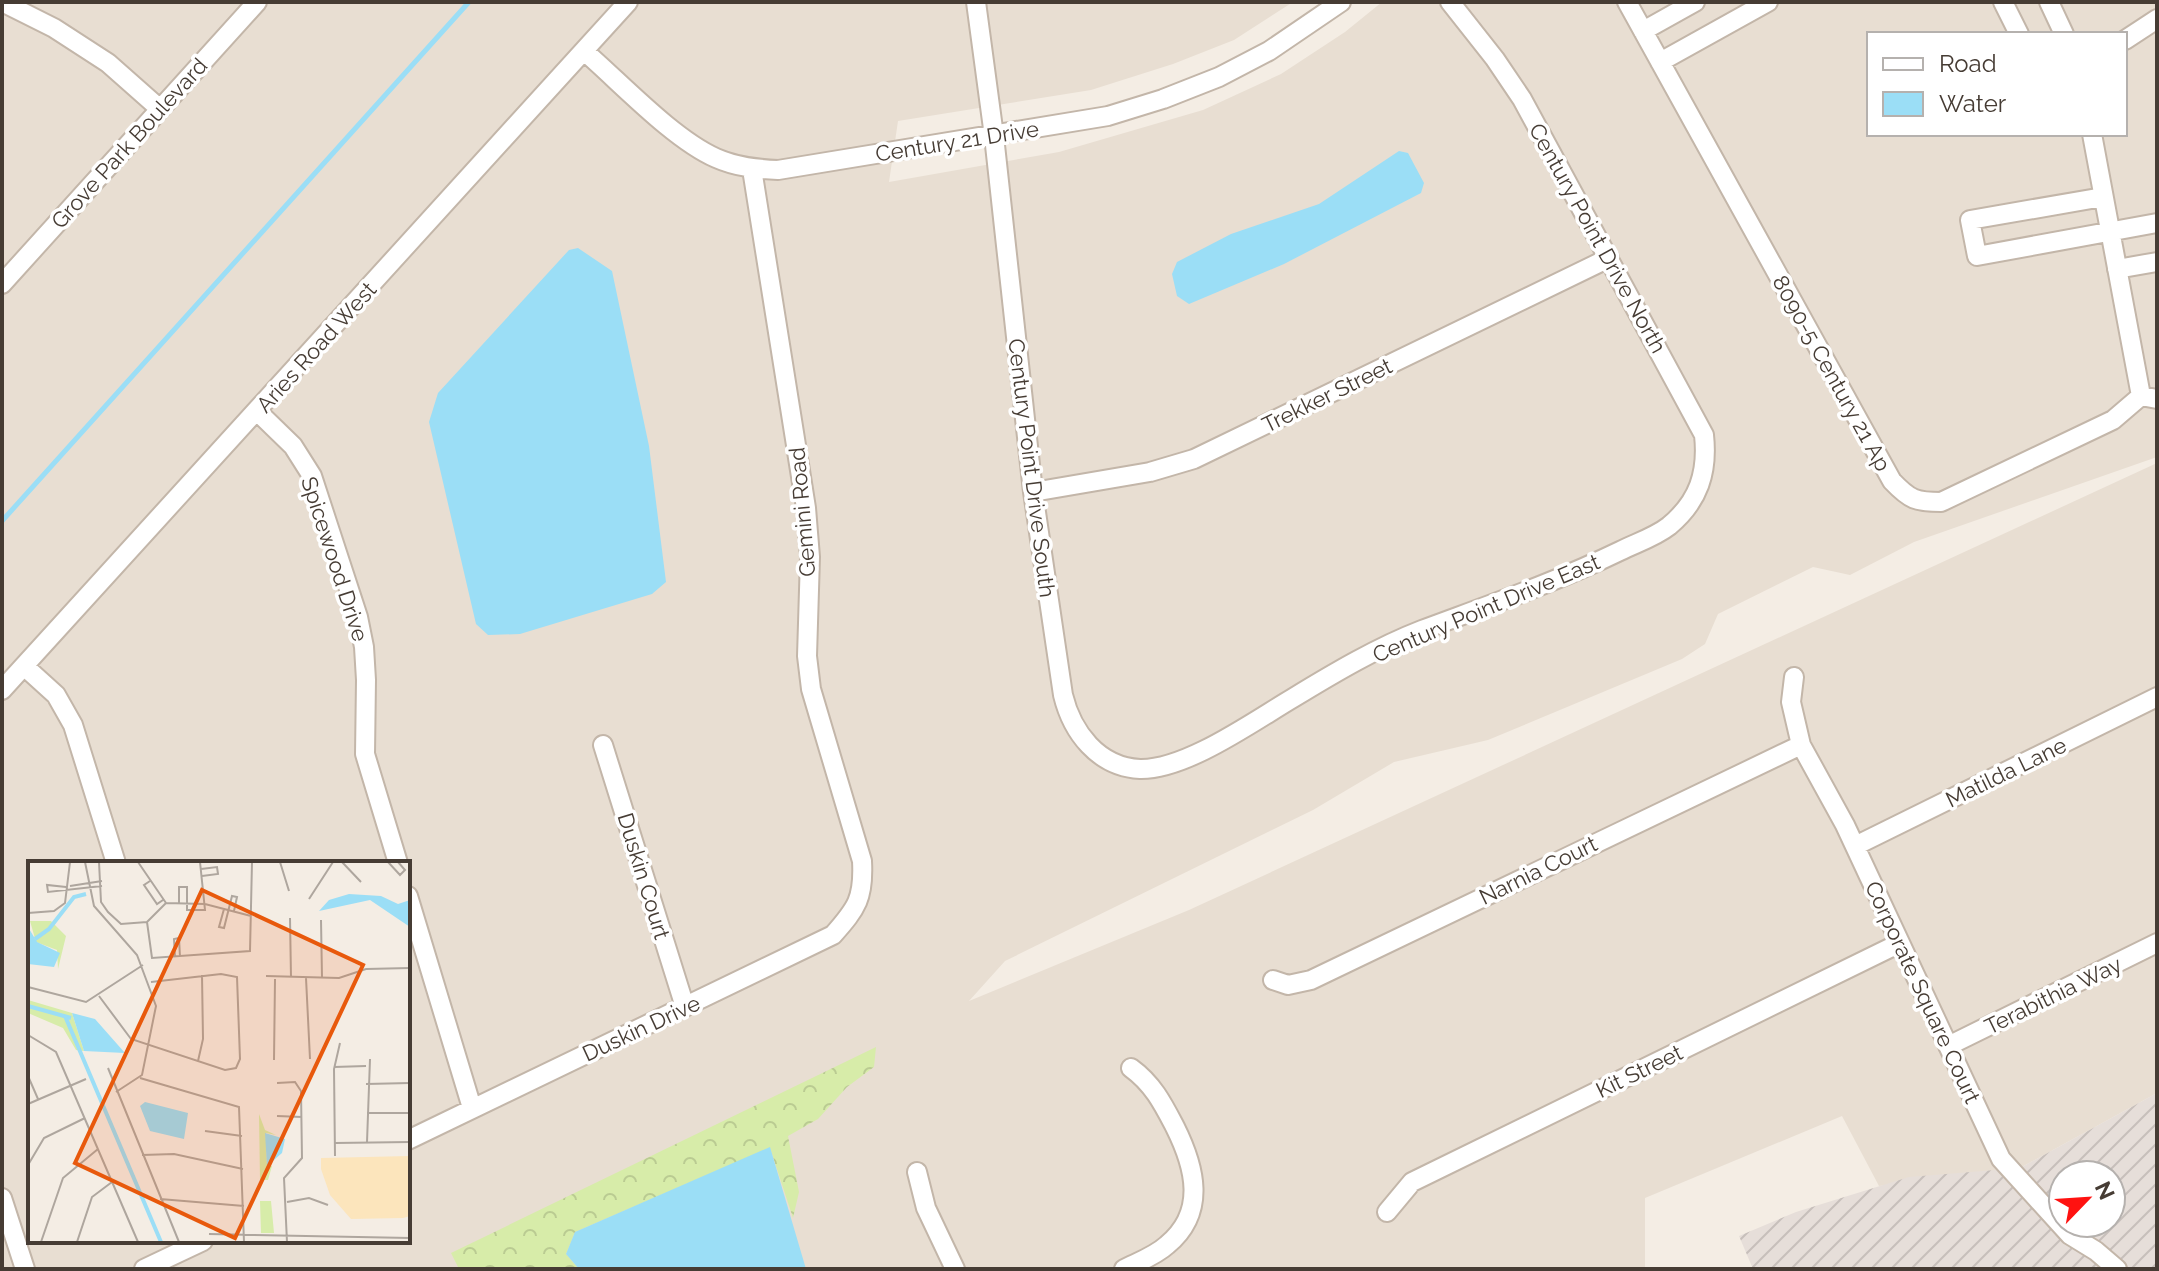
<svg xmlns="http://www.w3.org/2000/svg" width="2159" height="1271" viewBox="0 0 2159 1271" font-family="Raleway,sans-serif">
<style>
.residential{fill:#e8ded2;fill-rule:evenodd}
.industrial{fill:url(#industrial-furrows);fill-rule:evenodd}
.forest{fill:url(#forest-crowns)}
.water{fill:#9bdef6}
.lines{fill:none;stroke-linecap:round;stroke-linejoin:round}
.stream{stroke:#9bdef6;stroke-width:5}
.minor-casing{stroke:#c3b6a9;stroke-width:22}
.minor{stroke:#fff;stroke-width:18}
.labels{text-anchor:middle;stroke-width:7;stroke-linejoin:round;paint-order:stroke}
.street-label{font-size:22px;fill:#463c34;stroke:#fff}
.inset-river{fill:none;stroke:#9bdef6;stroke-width:4}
.inset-road{fill:none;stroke:#aea69e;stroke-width:2}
.view{fill:#e8590c;fill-opacity:0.15;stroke:#e8590c;stroke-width:4}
.inset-edge{fill:none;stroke:#463c34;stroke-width:4}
</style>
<defs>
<pattern id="industrial-furrows" width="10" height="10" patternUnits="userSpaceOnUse" patternTransform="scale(2)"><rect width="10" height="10" fill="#e6ded9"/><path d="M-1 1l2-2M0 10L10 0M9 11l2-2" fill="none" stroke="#c7bfbb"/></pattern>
<pattern id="forest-crowns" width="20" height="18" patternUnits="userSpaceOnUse" patternTransform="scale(2)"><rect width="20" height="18" fill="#d7eca9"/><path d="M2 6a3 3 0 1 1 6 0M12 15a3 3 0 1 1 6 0" fill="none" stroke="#bacb92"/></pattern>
</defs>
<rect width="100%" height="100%" fill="#f4ede4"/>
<path class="residential" d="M 2,2 L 1293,2 L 1234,40 L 1173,64 L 1091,90 L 898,121 L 889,182 L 1059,152 L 1203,110 L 1281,74 L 1345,32 L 1382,2 L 2157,2 L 2157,457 L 1914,542 L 1850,575 L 1813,567 L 1718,614 L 1705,644 L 1682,659 L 1488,740 L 1394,762 L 1313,810 L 1005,961 L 969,1001 L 1189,910 L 2157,463 L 2157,1093 L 2020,1168 L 1879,1186 L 1842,1116 L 1645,1198 L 1645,1269 L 2,1269 ZM 1869,34 L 2125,34 L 2125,134 L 1869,134 ZM 30,863 L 408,863 L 408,1241 L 30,1241 Z"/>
<path class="industrial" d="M 2157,1093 L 2157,1269 L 1753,1269 L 1739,1236 L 1796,1212 L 1909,1177 L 2020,1168 ZM 2063,1175 L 2111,1175 L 2111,1223 L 2063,1223 Z"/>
<path class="forest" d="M 876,1047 L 874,1067 L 847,1087 L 818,1119 L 788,1136 L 799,1192 L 793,1218 L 770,1148 L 575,1232 L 566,1254 L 579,1269 L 459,1269 L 451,1253 Z"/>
<path class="water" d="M 1399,151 L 1408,153 L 1424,183 L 1421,193 L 1284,264 L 1189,304 L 1177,296 L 1172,274 L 1177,262 L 1231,234 L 1319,204 Z
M 578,248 L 612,271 L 649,446 L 666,582 L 652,594 L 520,634 L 488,635 L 476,624 L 429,422 L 438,393 L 569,250 Z
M 770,1147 L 806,1269 L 579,1269 L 566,1254 L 575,1232 Z"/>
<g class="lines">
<path class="stream" d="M 2,521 L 469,2"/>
<g class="minor-casing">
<path id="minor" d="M 2,2 L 54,28 L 108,63 L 160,109
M 976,2 L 994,136 L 1033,492 L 1063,695 C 1072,732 1098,767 1140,769 C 1186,770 1254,721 1293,698 C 1334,673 1378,647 1422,630 C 1489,605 1556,582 1620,551 C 1636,543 1655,537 1669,526 C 1699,501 1708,472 1704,435 L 1522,99 L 1495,59 L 1450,2
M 1627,2 L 1892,481 C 1910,500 1916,502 1941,502 L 2113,420 L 2141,396 L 2157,399
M 2003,2 L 2019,34
M 2049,2 L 2064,34
M 1643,31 L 1695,2
M 2125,40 L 2157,19
M 584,51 C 621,83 673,139 716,158 C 736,167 757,169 778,170 L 1108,116 L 1163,99 L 1219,77 L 1269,51 L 1341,2
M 1660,62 L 1768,2
M 2092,134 L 2141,396
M 2103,197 L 1970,220 L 1977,256 L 2157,223
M 2117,269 L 2157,262
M 2,284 L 257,2
M 258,412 L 293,446 L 312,476 L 358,617 L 364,647 L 366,680 L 365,754 L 398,863
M 1033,492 L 1150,472 L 1194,459 L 1609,258
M 24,666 L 56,695 L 73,725 L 116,863
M 1794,677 L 1791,702 L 1801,745 L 1845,825 L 2001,1159 L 2070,1235 L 2096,1251 L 2117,1269
M 2,690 L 628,2
M 603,745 L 685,1007
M 1855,846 L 2157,697
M 408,896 L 472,1108
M 1273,980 L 1288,985 L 1311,980 L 1801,745
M 1948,1046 L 2157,943
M 408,1140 L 833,935 C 857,908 864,898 862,861 L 811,689 L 807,656 L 810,557 L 806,508 L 752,169
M 917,1172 L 926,1208 L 955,1269
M 2,1198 L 25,1269
M 1387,1212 L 1412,1182 L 1900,943
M 144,1269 L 203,1241
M 1124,1269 C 1138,1262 1155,1256 1167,1245 C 1207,1212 1195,1167 1175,1127 C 1163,1104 1153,1084 1131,1068"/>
</g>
<use href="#minor" class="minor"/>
</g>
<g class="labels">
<g class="street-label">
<text transform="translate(957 141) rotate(-9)" y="8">Century 21 Drive</text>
<text transform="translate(129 143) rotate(-48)" y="8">Grove Park Boulevard</text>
<text transform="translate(1598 238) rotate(61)" y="8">Century Point Drive North</text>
<text transform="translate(316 347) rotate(-48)" y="8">Aries Road West</text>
<text transform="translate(1832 373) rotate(61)" y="8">8090-5 Century 21 Ap</text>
<text transform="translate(1327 395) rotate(-26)" y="8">Trekker Street</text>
<text transform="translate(1032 468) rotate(83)" y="8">Century Point Drive South</text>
<text transform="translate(802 512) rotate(-95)" y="8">Gemini Road</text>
<text transform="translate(335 559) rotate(72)" y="8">Spicewood Drive</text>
<text transform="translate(1486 608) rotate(-23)" y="8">Century Point Drive East</text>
<text transform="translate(2006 772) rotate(-26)" y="8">Matilda Lane</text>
<text transform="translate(1538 870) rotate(-26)" y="8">Narnia Court</text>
<text transform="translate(644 876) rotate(73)" y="8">Duskin Court</text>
<text transform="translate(1923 992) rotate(65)" y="8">Corporate Square Court</text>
<text transform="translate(2053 995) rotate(-26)" y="8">Terabithia Way</text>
<text transform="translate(641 1028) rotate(-25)" y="8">Duskin Drive</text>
<text transform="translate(1639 1071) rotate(-26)" y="8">Kit Street</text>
</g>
</g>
<g transform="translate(28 861)">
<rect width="382" height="382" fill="#f4ede4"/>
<path d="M 231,253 L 237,269 L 248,274 L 238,272 L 239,304 L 244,305 L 240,319 L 232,319 Z" fill="#d7eca9"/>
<path d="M 2,60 L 23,60 L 38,75 L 30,108 L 29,89 L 8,81 ZM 0,139 L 44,152 L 56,190 L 48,189 L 35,167 L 0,152 ZM 232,340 L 243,340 L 246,372 L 233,372 Z" fill="#d7eca9"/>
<path d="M 382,295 L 382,355 L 375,357 L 323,358 L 302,334 L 293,308 L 293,297 Z" fill="#fce5bc"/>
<path d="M 321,33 L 353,35 L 370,43 L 382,39 L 382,66 L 342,39 L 291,50 L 301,39 ZM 0,66 L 9,81 L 32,92 L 26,106 L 0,103 ZM 44,152 L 67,158 L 97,192 L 56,190 ZM 117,241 L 160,252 L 156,278 L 122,270 L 112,245 ZM 237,272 L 257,278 L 254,292 L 239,305 Z" fill="#9bdef6"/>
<path class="inset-river" d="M 7,78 L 21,68 L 46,36 L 58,33M 0,145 L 43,157M 37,155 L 133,381"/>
<path class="inset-road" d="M 57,1 L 66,45 L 109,94 L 128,145 L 114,214 L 88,231M 71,1 L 73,41 L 80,51 L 93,63 L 119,61M 110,1 L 138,42M 252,1 L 261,30M 314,1 L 333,21M 360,1 L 372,14 L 377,9 L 370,1M 173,8 L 189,6 L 190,13 L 174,15M 122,20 L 116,24 L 129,43 L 135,39M 42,25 L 74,20M 38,26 L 19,24 L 20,31 L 74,25M 281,38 L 305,1M 138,42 L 177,43 L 223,55M 151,43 L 151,26 L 159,26 L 159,49 L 177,49 L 172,1M 196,48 L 191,66 L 196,67 L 204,35 L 209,36 L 206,50M 0,52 L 26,50 L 37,42 L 42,1M 262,57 L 263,117M 293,59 L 294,117M 119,61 L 124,97 L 222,90 L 224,1M 119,61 L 138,42M 147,96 L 146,78 L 151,77 L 152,96M 238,115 L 311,117 L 338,108 L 382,107M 278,117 L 282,198M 0,126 L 58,141 L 115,104M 71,135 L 103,178 L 197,209 L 208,207 L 212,198 L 209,116 L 193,113 L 123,121M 0,174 L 28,191 L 110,381M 246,199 L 247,118M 170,200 L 175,178 L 174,114M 306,206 L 338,205M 80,207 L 151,381M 0,215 L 10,238M 112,217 L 211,246 L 216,381M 249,222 L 267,221 L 273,230 L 274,297 L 256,317 L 259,381M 338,223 L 382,222M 0,243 L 58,218M 339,252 L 382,252M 249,255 L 274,256M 177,270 L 214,275M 339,281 L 342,198M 307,282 L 382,281M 114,294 L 146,293 L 215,308M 307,295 L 306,208 L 312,182M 0,304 L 16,277 L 57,257M 132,338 L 216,345M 259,341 L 281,337 L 300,344M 181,373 L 382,377M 13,381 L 35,317 L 70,288M 49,381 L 64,336 L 84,321"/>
<path class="view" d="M 174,29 L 335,104 L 207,377 L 47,302 Z"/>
<rect width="382" height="382" class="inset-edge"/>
</g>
<rect width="2159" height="1271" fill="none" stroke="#463c34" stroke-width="8"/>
<rect x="1867" y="32" width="260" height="104" fill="#ffffff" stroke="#b5b1ae" stroke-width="2"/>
<rect x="1883" y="58" width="40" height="12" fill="#ffffff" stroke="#b5b1ae" stroke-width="2"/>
<text x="1939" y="72" font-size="24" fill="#463c34">Road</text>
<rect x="1883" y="92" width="40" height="24" fill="#9bdef6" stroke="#b5b1ae" stroke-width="2"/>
<text x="1939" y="112" font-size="24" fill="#463c34">Water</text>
<g transform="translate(2087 1199) rotate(65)"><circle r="38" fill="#ffffff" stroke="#b5b1ae" stroke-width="2"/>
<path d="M0-6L14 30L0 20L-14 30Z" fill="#ff1210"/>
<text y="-12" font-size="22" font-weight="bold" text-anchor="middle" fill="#463c34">N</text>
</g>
</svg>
